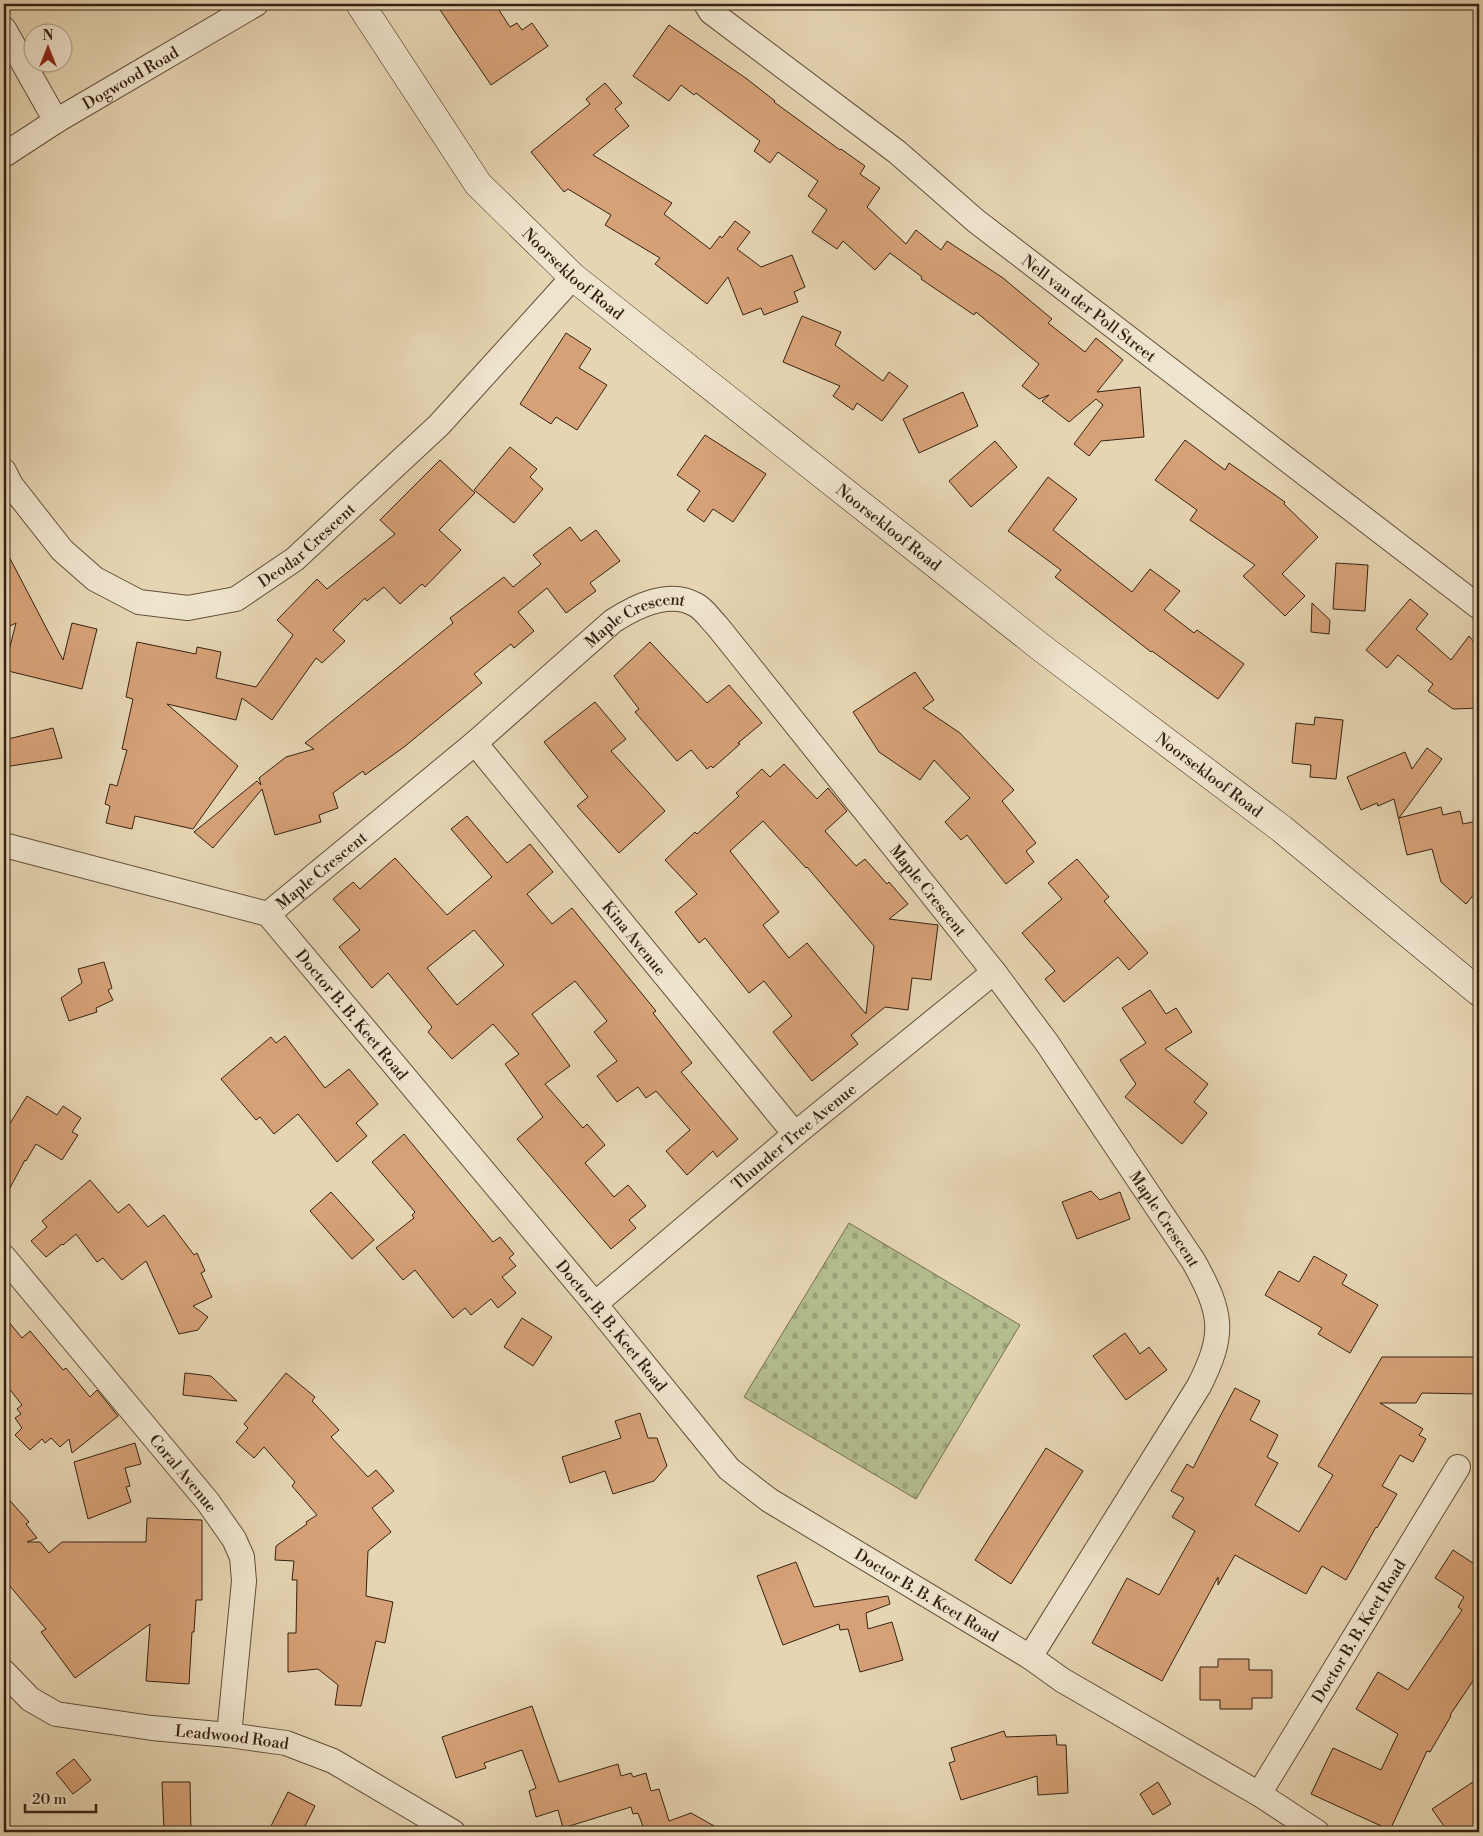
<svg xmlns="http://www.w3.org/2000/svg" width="1483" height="1836" viewBox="0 0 1483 1836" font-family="'Libre Bodoni',serif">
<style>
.cemetery{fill:url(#cemetery-stones);stroke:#747050}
.building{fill:#d7a177;stroke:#352213;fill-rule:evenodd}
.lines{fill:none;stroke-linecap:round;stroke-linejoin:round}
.street-casing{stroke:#614f3b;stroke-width:26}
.secondary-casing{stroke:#352213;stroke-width:29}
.street{stroke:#efe4cd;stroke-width:24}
.secondary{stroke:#efe4cd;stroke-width:28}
.labels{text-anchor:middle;stroke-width:4;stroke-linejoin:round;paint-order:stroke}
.street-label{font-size:16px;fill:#352213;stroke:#efe4cd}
</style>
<defs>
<pattern id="cemetery-stones" width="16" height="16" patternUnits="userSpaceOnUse" patternTransform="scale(1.25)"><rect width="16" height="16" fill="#b4bd8d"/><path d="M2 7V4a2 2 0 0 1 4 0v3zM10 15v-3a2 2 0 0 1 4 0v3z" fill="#9ba279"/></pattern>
</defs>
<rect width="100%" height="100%" fill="#e6d5b2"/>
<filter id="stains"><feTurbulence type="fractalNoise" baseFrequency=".004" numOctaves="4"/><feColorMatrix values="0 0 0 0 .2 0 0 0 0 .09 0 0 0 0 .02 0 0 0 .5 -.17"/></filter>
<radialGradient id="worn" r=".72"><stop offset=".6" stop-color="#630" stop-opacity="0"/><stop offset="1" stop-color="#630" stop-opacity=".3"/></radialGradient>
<path class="cemetery" d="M 849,1223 L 1020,1325 L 916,1499 L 744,1397 Z"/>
<path class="building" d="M 436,4 L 495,4 L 510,27 L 517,23 L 522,30 L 532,23 L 548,46 L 491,85 Z
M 669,25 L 747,79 L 775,101 L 774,102 L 840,150 L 841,149 L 865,166 L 860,174 L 880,188 L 867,207 L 906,244 L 916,230 L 941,250 L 947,241 L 1003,278 L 1052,319 L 1048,323 L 1085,352 L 1096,338 L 1123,360 L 1097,392 L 1140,387 L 1144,437 L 1101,441 L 1089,456 L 1074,444 L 1103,405 L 1096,399 L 1069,422 L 1042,401 L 1049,395 L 1039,399 L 1022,386 L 1039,364 L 976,312 L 974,315 L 921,279 L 922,277 L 890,253 L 875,270 L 843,241 L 837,249 L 812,232 L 827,210 L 808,196 L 818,181 L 778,152 L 770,163 L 754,151 L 760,141 L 696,93 L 694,95 L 681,85 L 669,101 L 633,76 Z
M 605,83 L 622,103 L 615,109 L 629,126 L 593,155 L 672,203 L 664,214 L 710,249 L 720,236 L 722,238 L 735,221 L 750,232 L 737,249 L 761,267 L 792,255 L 805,287 L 794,292 L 798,302 L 764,315 L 761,308 L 743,315 L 728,277 L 707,304 L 655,264 L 660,258 L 605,225 L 611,215 L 568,189 L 564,192 L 531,152 L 590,104 L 586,99 Z
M 802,316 L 841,332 L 835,345 L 883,381 L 889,372 L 908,386 L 882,421 L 857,403 L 853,410 L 833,396 L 840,386 L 783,362 Z
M 566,333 L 591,349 L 579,368 L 607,385 L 577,430 L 556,417 L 551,424 L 520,404 Z
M 963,392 L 978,426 L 919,453 L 903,419 Z
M 705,435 L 766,474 L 733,522 L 713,509 L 704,522 L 687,510 L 700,491 L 677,475 Z
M 1185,440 L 1225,470 L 1229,463 L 1285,502 L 1284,504 L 1318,537 L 1282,574 L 1305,596 L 1285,616 L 1243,576 L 1255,565 L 1190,520 L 1197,510 L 1155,480 Z
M 995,441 L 1017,467 L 971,507 L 949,481 Z
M 510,447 L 537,469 L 530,477 L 543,489 L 514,523 L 474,490 Z
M 440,460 L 475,493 L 439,530 L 461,550 L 425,587 L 422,584 L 400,604 L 384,587 L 367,601 L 365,598 L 333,630 L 345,641 L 322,663 L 316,658 L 272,720 L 242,698 L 236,720 L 167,704 L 238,766 L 193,829 L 135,816 L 132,829 L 106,823 L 110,806 L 105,804 L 110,784 L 117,786 L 127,750 L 122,749 L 133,699 L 126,697 L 137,642 L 196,654 L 197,647 L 221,652 L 216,678 L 256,687 L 293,635 L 277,620 L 317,579 L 327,589 L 395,534 L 380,520 Z
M 1048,477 L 1077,499 L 1053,530 L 1132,592 L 1150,569 L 1180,591 L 1164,610 L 1194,633 L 1197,630 L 1244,664 L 1218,699 L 1152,651 L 1151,652 L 1055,577 L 1061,570 L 1008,531 Z
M 570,527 L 581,541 L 596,530 L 620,561 L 590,583 L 596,591 L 566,613 L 547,588 L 518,612 L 534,631 L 514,648 L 511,644 L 474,674 L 482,683 L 404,747 L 365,775 L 363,771 L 333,793 L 338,808 L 319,815 L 321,822 L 275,835 L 262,789 L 213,848 L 194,832 L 257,781 L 261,785 L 259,778 L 286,757 L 314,749 L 305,743 L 453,623 L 450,618 L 504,577 L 513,587 L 541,564 L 533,555 Z
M 4,547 L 63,660 L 72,623 L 97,629 L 82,689 L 4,670 L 16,623 L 4,629 Z
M 1336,563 L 1368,565 L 1365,611 L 1333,609 Z
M 1410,599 L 1428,614 L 1416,629 L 1451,660 L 1469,636 L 1479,648 L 1479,708 L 1453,709 L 1428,691 L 1433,684 L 1398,655 L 1387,668 L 1366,650 Z
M 1312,603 L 1330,620 L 1329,634 L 1311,632 Z
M 650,642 L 707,703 L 729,685 L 762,723 L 738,743 L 740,744 L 713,768 L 711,766 L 707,769 L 691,750 L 677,761 L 635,712 L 639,709 L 614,676 Z
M 915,672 L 934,700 L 923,708 L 960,733 L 1014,790 L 1002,801 L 1036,843 L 1026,851 L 1034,862 L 1006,884 L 967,835 L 961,840 L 945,822 L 970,798 L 934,760 L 920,780 L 879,752 L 853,712 Z
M 595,702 L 626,739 L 611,751 L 665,811 L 619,853 L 577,806 L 588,797 L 544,742 Z
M 1315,717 L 1343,720 L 1336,779 L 1310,777 L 1311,765 L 1292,763 L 1296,723 L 1314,725 Z
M 53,728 L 62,758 L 4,767 L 4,740 Z
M 1427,748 L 1442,759 L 1399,818 L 1441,807 L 1443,815 L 1460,811 L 1463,824 L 1477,821 L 1479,831 L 1479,888 L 1466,904 L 1441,882 L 1432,849 L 1407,855 L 1394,799 L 1378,806 L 1377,803 L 1361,810 L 1347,777 L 1405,752 L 1412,769 Z
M 784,764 L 817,799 L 828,788 L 847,811 L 825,831 L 856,866 L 865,859 L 887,884 L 889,882 L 908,904 L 889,919 L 938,925 L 931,980 L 912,978 L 908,1010 L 885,1007 L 851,1035 L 858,1044 L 812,1081 L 773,1032 L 792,1016 L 764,981 L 749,993 L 705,938 L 699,943 L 675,912 L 697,894 L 665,860 L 695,832 L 697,834 L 739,796 L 736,793 L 762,769 L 770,777 ZM 763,821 L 806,868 L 807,867 L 874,946 L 866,1014 L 807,943 L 789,958 L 763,925 L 779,912 L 730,851 Z
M 467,816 L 507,863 L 530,844 L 553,872 L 527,894 L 552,924 L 572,908 L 656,1011 L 653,1013 L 692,1063 L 681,1072 L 738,1139 L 717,1157 L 713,1151 L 687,1175 L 666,1151 L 690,1130 L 656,1091 L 646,1098 L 638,1087 L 617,1102 L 597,1076 L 617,1061 L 594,1032 L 607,1021 L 575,981 L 532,1014 L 570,1066 L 545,1084 L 583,1128 L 587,1124 L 605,1145 L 585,1163 L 614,1197 L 628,1185 L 646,1206 L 629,1220 L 636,1228 L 611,1249 L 517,1139 L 543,1117 L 505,1064 L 519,1054 L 493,1024 L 452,1059 L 428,1032 L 432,1027 L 388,973 L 372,988 L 339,947 L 360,930 L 333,899 L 353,882 L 360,889 L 395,858 L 447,915 L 492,877 L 451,829 ZM 474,930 L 504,965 L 457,1005 L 427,968 Z
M 1077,859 L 1109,897 L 1104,901 L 1148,953 L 1129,970 L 1118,957 L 1064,1002 L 1045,979 L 1055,971 L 1022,933 L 1062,899 L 1048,883 Z
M 104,962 L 112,988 L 108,990 L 113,1000 L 96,1008 L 97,1012 L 69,1021 L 61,998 L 82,983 L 78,969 Z
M 1150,990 L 1166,1014 L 1176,1008 L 1192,1032 L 1165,1049 L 1208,1084 L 1194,1102 L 1207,1113 L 1182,1144 L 1125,1097 L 1136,1084 L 1120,1060 L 1146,1043 L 1122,1008 Z
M 285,1036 L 325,1088 L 349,1069 L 378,1104 L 356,1123 L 367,1136 L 337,1162 L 298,1114 L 274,1134 L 260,1117 L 256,1120 L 221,1079 L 271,1037 L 276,1043 Z
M 27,1096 L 57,1115 L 63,1106 L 81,1118 L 72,1132 L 78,1135 L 62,1160 L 36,1144 L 26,1161 L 25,1160 L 4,1199 L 4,1133 Z
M 404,1134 L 493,1242 L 500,1237 L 514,1254 L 509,1258 L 516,1266 L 502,1277 L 516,1293 L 498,1308 L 491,1299 L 471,1315 L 465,1308 L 453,1318 L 415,1270 L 403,1280 L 376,1248 L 414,1218 L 412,1215 L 415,1212 L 372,1162 Z
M 90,1180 L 118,1213 L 129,1204 L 148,1227 L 164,1215 L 194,1255 L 197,1253 L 205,1271 L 201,1273 L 212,1297 L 193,1306 L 208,1317 L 198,1330 L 179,1334 L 146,1261 L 122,1280 L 103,1258 L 97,1262 L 76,1234 L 63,1245 L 62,1244 L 46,1257 L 31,1241 L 47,1227 L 42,1221 Z
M 1091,1191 L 1100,1200 L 1120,1192 L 1130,1219 L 1077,1239 L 1062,1202 Z
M 331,1192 L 374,1240 L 352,1259 L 310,1211 Z
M 1314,1256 L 1347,1275 L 1342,1284 L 1378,1305 L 1350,1353 L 1318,1334 L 1322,1328 L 1265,1295 L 1279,1271 L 1299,1282 Z
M 4,1316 L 22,1338 L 30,1331 L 63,1370 L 66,1368 L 90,1397 L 97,1390 L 118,1416 L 72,1453 L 69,1439 L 60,1447 L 51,1438 L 45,1443 L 42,1439 L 30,1450 L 15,1435 L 22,1428 L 15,1418 L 21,1414 L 17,1409 L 22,1405 L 4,1382 Z
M 522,1318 L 552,1337 L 533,1366 L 504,1347 Z
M 1125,1333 L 1140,1354 L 1149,1347 L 1167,1370 L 1126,1400 L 1093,1356 Z
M 1382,1357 L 1479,1357 L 1479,1394 L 1422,1393 L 1416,1403 L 1380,1403 L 1423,1429 L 1419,1435 L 1426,1439 L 1413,1462 L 1400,1455 L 1382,1486 L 1397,1494 L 1377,1528 L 1376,1527 L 1346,1580 L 1322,1566 L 1306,1594 L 1235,1555 L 1218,1585 L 1218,1577 L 1162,1681 L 1092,1643 L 1127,1578 L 1159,1595 L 1195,1531 L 1172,1517 L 1184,1498 L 1171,1491 L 1187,1464 L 1193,1468 L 1235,1388 L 1260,1401 L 1250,1420 L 1278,1435 L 1267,1457 L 1278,1463 L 1255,1505 L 1299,1532 L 1333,1475 L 1318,1466 Z
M 185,1373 L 211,1376 L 237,1401 L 183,1395 Z
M 286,1373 L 315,1397 L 312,1401 L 339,1430 L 331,1437 L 368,1477 L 376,1470 L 394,1491 L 372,1508 L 391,1532 L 368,1551 L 366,1596 L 393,1602 L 385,1643 L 376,1641 L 361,1706 L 335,1705 L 338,1685 L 318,1669 L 288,1672 L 288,1633 L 296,1633 L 297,1580 L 292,1580 L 294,1561 L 275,1560 L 276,1546 L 307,1524 L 306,1522 L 317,1515 L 292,1486 L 295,1482 L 264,1447 L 254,1458 L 236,1442 L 248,1428 L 244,1424 Z
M 640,1413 L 648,1438 L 657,1438 L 667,1466 L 654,1481 L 613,1494 L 605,1471 L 570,1483 L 562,1457 L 621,1438 L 615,1421 Z
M 135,1443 L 141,1464 L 125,1468 L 130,1486 L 126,1487 L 131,1502 L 88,1519 L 74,1462 Z
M 1046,1448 L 1083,1471 L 1011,1584 L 975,1560 Z
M 4,1494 L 29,1522 L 26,1524 L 37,1538 L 27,1542 L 40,1542 L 49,1553 L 62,1542 L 146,1542 L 147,1518 L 202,1520 L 202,1600 L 196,1600 L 194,1632 L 192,1632 L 189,1684 L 146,1681 L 150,1624 L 75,1678 L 41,1632 L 46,1629 L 4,1579 Z
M 1453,1550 L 1479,1567 L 1479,1672 L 1450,1715 L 1451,1716 L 1430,1752 L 1427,1751 L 1390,1830 L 1311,1794 L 1333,1748 L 1381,1770 L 1398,1734 L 1356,1709 L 1378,1672 L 1408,1690 L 1462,1610 L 1458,1607 L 1464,1597 L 1435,1578 Z
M 796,1562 L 814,1607 L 888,1596 L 890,1604 L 866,1613 L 868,1629 L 892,1622 L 903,1660 L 860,1672 L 848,1629 L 840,1630 L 839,1624 L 783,1645 L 757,1576 Z
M 1218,1659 L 1249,1659 L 1249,1670 L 1272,1670 L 1272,1698 L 1252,1698 L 1252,1709 L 1220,1709 L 1220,1700 L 1200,1700 L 1200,1667 L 1218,1667 Z
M 532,1706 L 559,1782 L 618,1764 L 621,1776 L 631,1773 L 633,1777 L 646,1773 L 651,1791 L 659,1789 L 669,1821 L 691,1813 L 725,1832 L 645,1832 L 638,1813 L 633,1814 L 631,1807 L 563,1828 L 558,1810 L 536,1817 L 529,1791 L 536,1788 L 522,1750 L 484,1763 L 486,1768 L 456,1778 L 442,1737 Z
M 1004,1731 L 1006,1737 L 1056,1735 L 1057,1745 L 1066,1745 L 1068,1793 L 1038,1795 L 1037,1776 L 961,1800 L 949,1763 L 955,1761 L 951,1748 Z
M 74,1759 L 91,1780 L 73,1794 L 56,1773 Z
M 1479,1778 L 1479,1832 L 1448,1832 L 1432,1809 Z
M 162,1782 L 190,1782 L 191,1832 L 164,1832 Z
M 1158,1782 L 1171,1804 L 1153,1815 L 1140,1794 Z
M 288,1792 L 315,1806 L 302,1832 L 268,1832 Z"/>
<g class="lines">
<g class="street-casing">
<g id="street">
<path id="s1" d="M 706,4 L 711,12 L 897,152 L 976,221 L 1479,607"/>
<path d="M 4,29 L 56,121"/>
<path id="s2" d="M 4,155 L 56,121 L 256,4"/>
<path id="s3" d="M 4,471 L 11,485 L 62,550 L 95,579 L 139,602 L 188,608 L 236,599 L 295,559 L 439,425 L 573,277"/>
<path id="s4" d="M 475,743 L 795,1134"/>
<path id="s5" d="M 4,845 L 268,914 L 595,1304 L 729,1469 L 769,1500 L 1030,1657 L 1062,1680 L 1259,1794 L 1317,1832"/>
<path id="s6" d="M 268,914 L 475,743 L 613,621 C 635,607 669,589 696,605 C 704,609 711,620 718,627 L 994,972 L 1047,1043 L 1194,1262 C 1222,1313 1226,1333 1199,1386 L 1030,1657"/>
<path id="s7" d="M 4,1257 L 208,1502 L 234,1539 L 242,1557 L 244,1581 L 229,1735"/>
<path id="s8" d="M 595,1304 L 795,1134 L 994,972"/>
<path id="s9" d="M 4,1672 L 30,1699 L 56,1714 L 152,1728 L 229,1735 L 286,1743 L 333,1761 L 453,1832"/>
<path id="s10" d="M 1259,1794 L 1458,1467"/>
</g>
</g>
<g class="secondary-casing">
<g id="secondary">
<path id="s11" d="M 360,4 L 478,184 L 573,277 L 1043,649 L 1282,829 L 1479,992"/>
</g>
</g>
<use href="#street" class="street"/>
<use href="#secondary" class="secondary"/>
</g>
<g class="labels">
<g class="street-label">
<text dy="6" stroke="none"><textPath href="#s2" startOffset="148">Dogwood Road</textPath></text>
<text dy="6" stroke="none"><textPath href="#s11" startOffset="346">Noorsekloof Road</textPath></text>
<text dy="6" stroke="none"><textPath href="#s1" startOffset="490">Nell van der Poll Street</textPath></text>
<text dy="6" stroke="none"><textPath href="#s11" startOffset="751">Noorsekloof Road</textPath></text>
<text dy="6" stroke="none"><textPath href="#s3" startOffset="379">Deodar Crescent</textPath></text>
<text dy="6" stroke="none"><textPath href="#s6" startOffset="474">Maple Crescent</textPath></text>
<text dy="6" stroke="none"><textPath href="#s11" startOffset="1156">Noorsekloof Road</textPath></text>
<text dy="6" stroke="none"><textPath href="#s6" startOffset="69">Maple Crescent</textPath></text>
<text dy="6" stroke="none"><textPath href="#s6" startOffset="910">Maple Crescent</textPath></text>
<text dy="6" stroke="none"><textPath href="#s4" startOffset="252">Kina Avenue</textPath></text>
<text dy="6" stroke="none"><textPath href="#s5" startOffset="404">Doctor B. B. Keet Road</textPath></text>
<text dy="6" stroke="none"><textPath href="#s8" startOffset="260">Thunder Tree Avenue</textPath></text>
<text dy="6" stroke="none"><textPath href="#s6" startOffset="1315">Maple Crescent</textPath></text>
<text dy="6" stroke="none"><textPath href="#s5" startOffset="809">Doctor B. B. Keet Road</textPath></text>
<text dy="6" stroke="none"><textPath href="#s7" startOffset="281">Coral Avenue</textPath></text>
<text dy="6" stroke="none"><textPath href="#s5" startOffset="1229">Doctor B. B. Keet Road</textPath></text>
<text dy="6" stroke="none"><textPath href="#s10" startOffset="191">Doctor B. B. Keet Road</textPath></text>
<text dy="6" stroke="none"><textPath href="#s9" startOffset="245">Leadwood Road</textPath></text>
</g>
</g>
<rect width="1483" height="1836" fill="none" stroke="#e6d5b2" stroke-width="20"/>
<rect x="5" y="5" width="1473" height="1826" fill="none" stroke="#352213" stroke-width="2.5"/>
<rect x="10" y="10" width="1463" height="1816" fill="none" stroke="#352213"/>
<g transform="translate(48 48)"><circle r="24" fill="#efe4cd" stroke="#a59683"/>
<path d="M0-4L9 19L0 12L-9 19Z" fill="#8f2418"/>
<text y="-8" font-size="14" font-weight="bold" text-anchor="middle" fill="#352213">N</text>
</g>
<path d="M25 1804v8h71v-8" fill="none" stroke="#352213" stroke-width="2.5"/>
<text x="32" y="1804" font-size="15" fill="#352213" stroke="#efe4cd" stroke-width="4" paint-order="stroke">20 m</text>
<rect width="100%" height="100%" filter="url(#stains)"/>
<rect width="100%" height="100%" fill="url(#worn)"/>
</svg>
